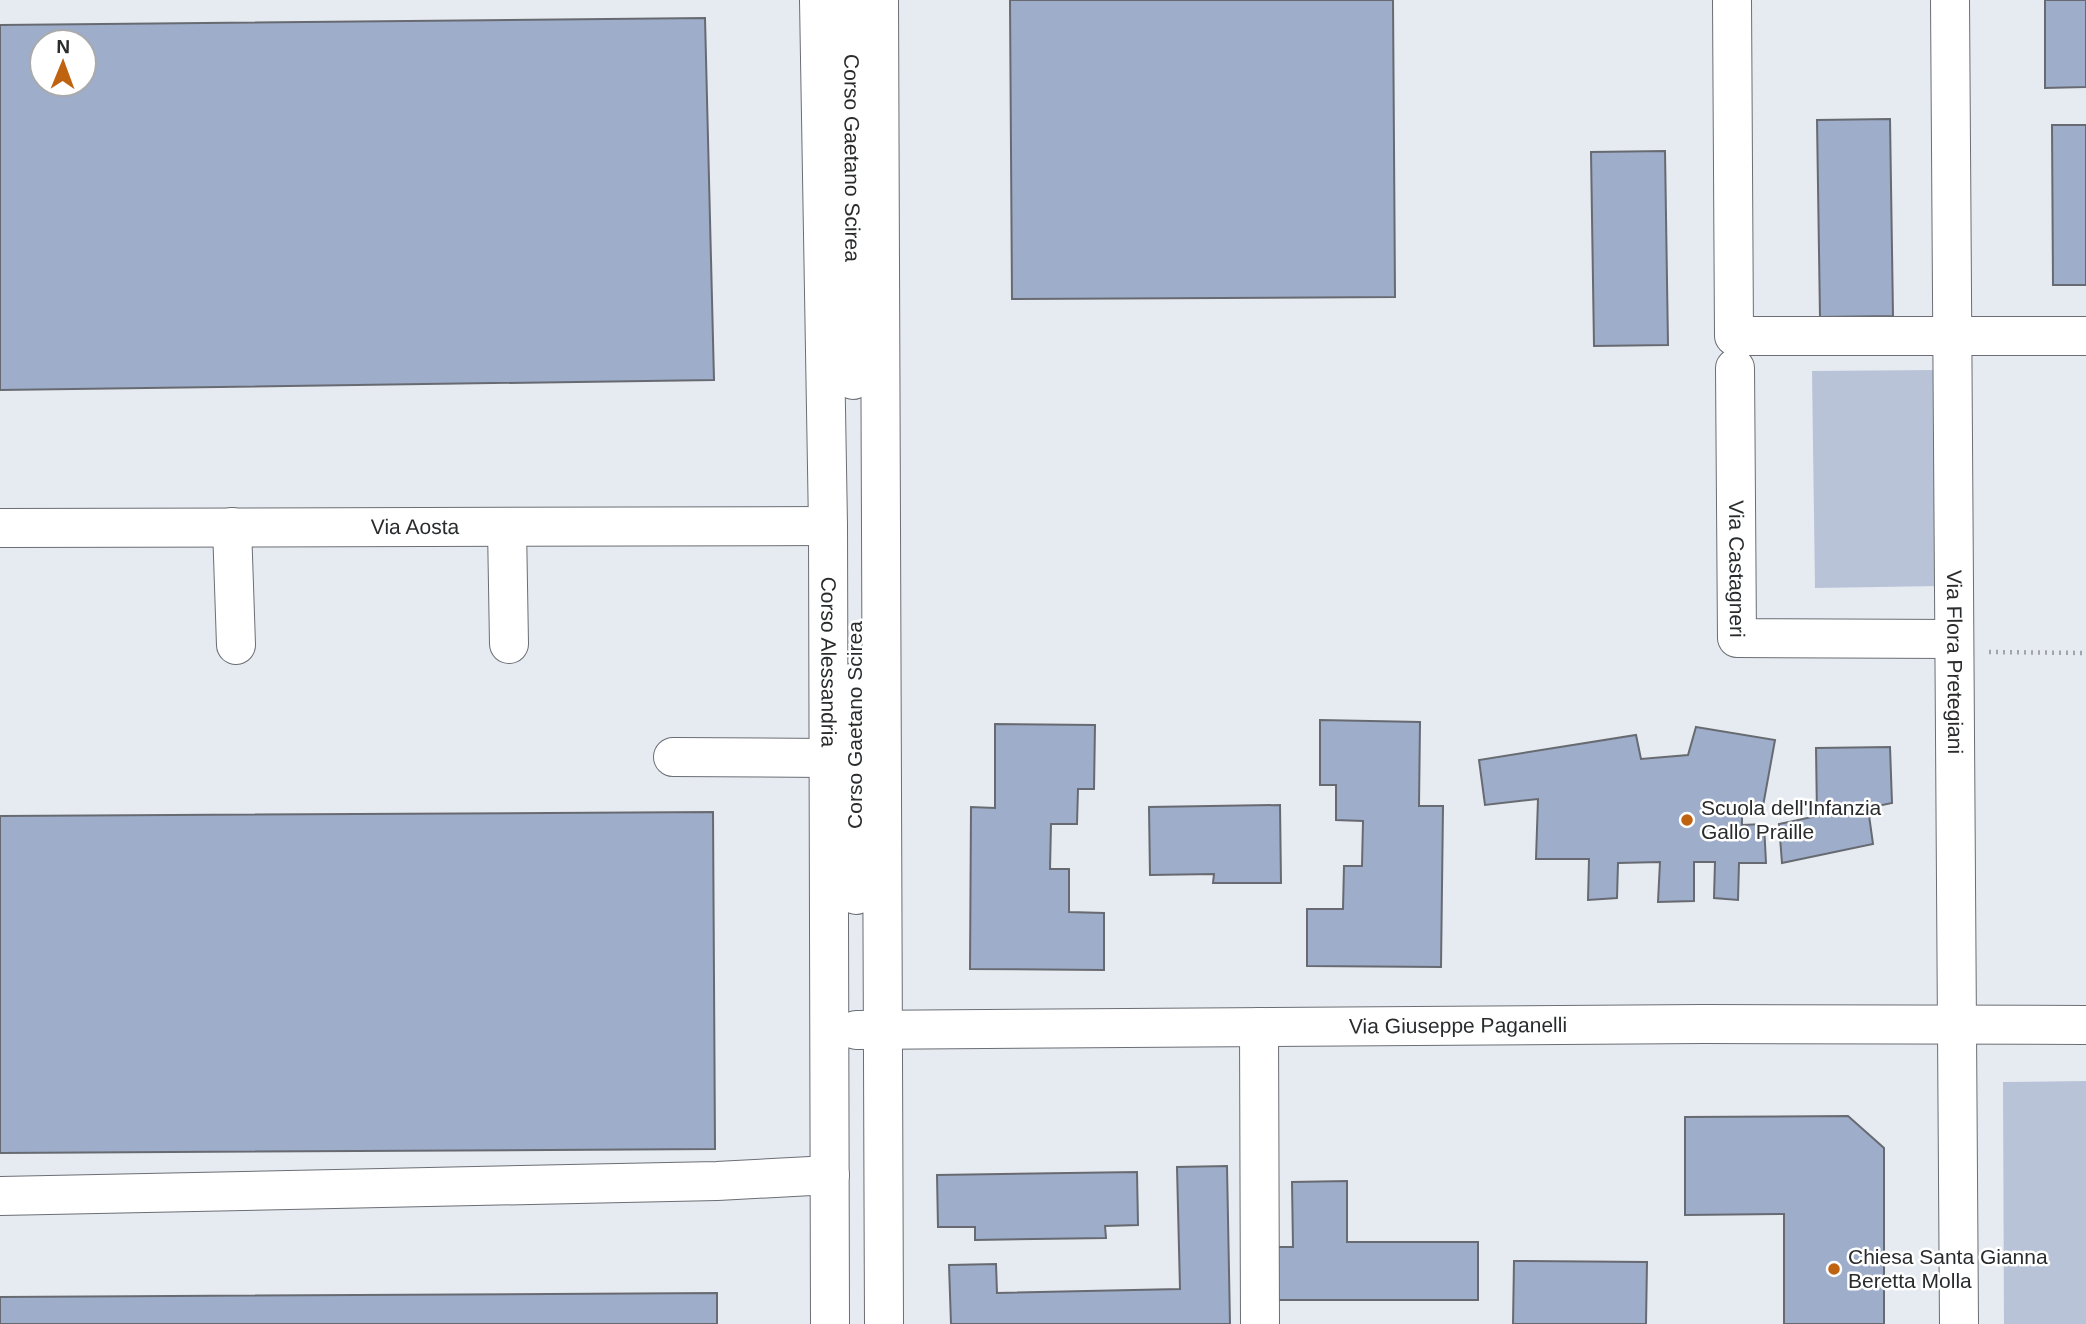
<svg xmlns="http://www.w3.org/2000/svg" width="2086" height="1324" viewBox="0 0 2086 1324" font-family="Helvetica,sans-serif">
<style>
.green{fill:#b9c3d7}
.building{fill:#9eadca;stroke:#676b71;stroke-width:2;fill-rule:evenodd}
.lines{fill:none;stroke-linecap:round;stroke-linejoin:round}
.minor-casing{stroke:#6b6e74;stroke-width:40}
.path{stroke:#a1a5aa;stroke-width:4.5;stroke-dasharray:2 5;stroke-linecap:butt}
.minor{stroke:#fff;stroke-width:38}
.poi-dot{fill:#bf6311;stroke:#fff;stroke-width:2.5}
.labels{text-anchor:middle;stroke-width:5;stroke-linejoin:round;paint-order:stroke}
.street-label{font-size:21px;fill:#292b2d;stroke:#fff}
.poi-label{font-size:21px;fill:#292b2d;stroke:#fff;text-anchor:start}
</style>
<rect width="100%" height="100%" fill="#e6eaf1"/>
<path class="green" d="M 1937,370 L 1939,586 L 1815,588 L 1812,371 Z
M 2086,1081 L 2086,1324 L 2004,1324 L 2003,1082 Z"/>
<path class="building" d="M 1010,0 L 1393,0 L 1395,297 L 1012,299 Z
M 2045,0 L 2086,0 L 2086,87 L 2045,88 Z
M 705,18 L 714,380 L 0,390 L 0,25 ZM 42,42 L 84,42 L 84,84 L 42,84 Z
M 1890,119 L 1893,316 L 1820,317 L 1817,120 Z
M 2052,125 L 2086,125 L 2086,285 L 2053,285 Z
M 1665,151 L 1668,345 L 1594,346 L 1591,152 Z
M 1320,720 L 1420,722 L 1419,806 L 1443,806 L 1441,967 L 1307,966 L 1307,909 L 1343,909 L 1344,866 L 1362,866 L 1363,821 L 1336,820 L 1336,785 L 1320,785 Z
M 995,724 L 1095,725 L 1094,789 L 1078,789 L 1077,824 L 1051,824 L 1050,869 L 1069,869 L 1069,912 L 1104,913 L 1104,970 L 970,969 L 971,807 L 995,808 Z
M 1696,727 L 1775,740 L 1763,806 L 1742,806 L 1742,825 L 1764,824 L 1766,863 L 1739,863 L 1738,900 L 1714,898 L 1715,862 L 1694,862 L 1694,901 L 1658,902 L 1660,862 L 1618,863 L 1617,898 L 1588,900 L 1589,859 L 1536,859 L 1538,799 L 1485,805 L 1479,760 L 1636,735 L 1641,759 L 1688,755 Z
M 1890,747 L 1892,803 L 1868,808 L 1873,844 L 1782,863 L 1779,824 L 1817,816 L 1816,748 Z
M 1280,805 L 1281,883 L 1213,883 L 1214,874 L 1150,875 L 1149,807 Z
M 713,812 L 715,1149 L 0,1153 L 0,816 Z
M 1848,1116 L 1884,1148 L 1884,1324 L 1784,1324 L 1784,1214 L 1685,1215 L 1685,1117 Z
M 1227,1166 L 1230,1324 L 951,1324 L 949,1265 L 996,1264 L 997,1293 L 1180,1289 L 1177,1167 Z
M 1137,1172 L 1138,1225 L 1105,1226 L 1106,1238 L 975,1240 L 975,1227 L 938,1227 L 937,1175 Z
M 1347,1181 L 1347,1242 L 1478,1242 L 1478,1300 L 1278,1300 L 1278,1247 L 1293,1247 L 1292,1182 Z
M 1514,1261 L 1647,1262 L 1646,1324 L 1513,1324 Z
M 717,1293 L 717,1324 L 0,1324 L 0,1297 Z"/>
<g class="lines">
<g class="minor-casing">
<g id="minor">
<path id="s1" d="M 819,0 L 828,526 L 830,1324"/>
<path id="s2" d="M 851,0 L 853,380"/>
<path d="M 879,0 L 884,1324"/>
<path d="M 1732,0 L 1734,336 L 2086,336"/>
<path id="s3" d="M 1950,0 L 1959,1324"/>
<path id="s4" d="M 1735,368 L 1737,638 L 1953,639"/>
<path d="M 232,527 L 236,645"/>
<path d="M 507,527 L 509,644"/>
<path id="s5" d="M 0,528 L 828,526"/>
<path d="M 855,682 L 856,895"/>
<path d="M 673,757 L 828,758"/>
<path d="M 1259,1027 L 1260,1324"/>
<path id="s6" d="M 856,1030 L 1703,1024 L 2086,1025"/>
<path d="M 0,1196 L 717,1181 L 830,1175"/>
</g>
</g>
<path class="path" d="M 1989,652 L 2086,653"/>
<use href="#minor" class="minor"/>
</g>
<g class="poi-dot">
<circle cx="1687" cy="820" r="7"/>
<circle cx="1834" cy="1269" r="7"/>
</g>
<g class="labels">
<g class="street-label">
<text dy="7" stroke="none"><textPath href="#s2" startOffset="158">Corso Gaetano Scirea</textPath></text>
<text dy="7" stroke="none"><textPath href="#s5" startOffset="415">Via Aosta</textPath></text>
<text dy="7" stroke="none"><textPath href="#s4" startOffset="201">Via Castagneri</textPath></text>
<text dy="7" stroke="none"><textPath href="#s1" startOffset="662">Corso Alessandria</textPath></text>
<text dy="7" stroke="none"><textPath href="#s3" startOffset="662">Via Flora Pretegiani</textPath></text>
<text transform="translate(855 725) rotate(-90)" y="7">Corso Gaetano Scirea</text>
<text dy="7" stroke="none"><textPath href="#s6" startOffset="602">Via Giuseppe Paganelli</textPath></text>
</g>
<g class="poi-label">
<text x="1701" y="815">Scuola dell'Infanzia<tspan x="1701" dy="24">Gallo Praille</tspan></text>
<text x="1848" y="1264">Chiesa Santa Gianna<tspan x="1848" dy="24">Beretta Molla</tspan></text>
</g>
</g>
<g transform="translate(63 63) rotate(1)"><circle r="33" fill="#ffffff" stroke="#a9aaab" stroke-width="2"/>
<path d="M0-5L12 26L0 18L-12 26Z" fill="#bf6311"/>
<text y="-10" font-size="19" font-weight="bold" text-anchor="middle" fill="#292b2d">N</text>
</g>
</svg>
